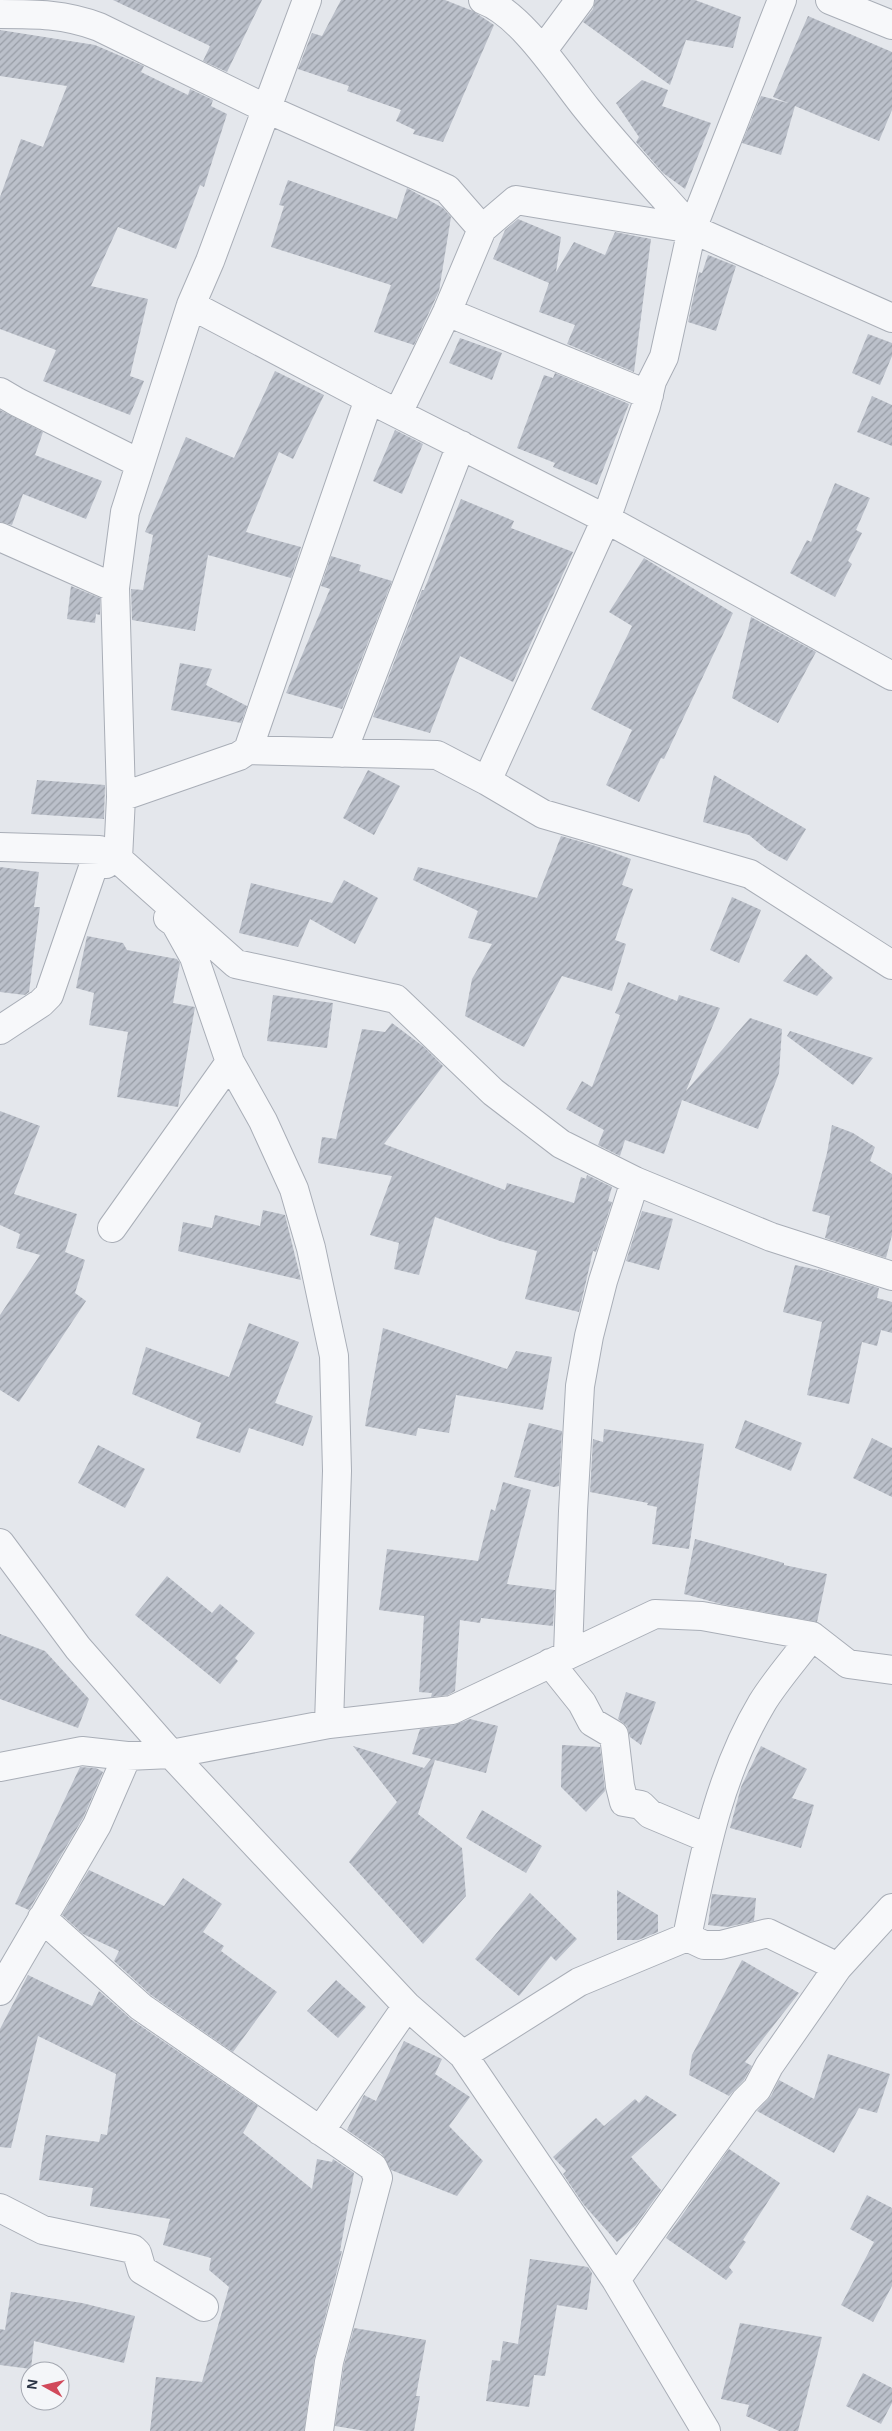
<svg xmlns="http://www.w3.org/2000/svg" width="892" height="2431" viewBox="0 0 892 2431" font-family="Arial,sans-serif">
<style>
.building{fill:url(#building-hatch)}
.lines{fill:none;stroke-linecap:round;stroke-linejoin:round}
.minor-casing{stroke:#a9aeb7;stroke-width:30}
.minor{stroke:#f7f8fa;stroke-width:28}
</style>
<defs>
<pattern id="building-hatch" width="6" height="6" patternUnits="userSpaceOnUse" patternTransform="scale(1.25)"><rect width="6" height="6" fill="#bbc0ca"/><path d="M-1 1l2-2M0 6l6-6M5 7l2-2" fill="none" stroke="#989da6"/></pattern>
</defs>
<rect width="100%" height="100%" fill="#e4e7ec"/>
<path class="building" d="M 113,0 L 262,0 L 227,72 L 203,61 L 210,46 Z
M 341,0 L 445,0 L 473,11 L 494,25 L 443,142 L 413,134 L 415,130 L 396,121 L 401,110 L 347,91 L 349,86 L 298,69 L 312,33 L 322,36 Z
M 595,0 L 695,0 L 741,17 L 733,48 L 686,40 L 670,85 L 583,22 L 593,9 Z
M 808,16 L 892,52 L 892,110 L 879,141 L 795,106 L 781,155 L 742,143 L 761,96 L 788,103 L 773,97 Z
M 0,30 L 95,45 L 144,66 L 141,72 L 188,95 L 190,89 L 213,100 L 211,106 L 227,114 L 204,187 L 200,185 L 176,249 L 118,227 L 91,286 L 148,299 L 130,376 L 144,381 L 130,415 L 43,381 L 56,350 L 0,329 L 0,197 L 21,139 L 43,147 L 67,86 L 0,76 Z
M 642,80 L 668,90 L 662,106 L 711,123 L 685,189 L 663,173 L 636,142 L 639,137 L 616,103 Z
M 288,180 L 397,219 L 407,188 L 443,208 L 451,217 L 439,291 L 414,345 L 374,332 L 391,285 L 271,247 L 284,206 L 279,205 Z
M 518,219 L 561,237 L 556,272 L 574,242 L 605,255 L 615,232 L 651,239 L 634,372 L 567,344 L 575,325 L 539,312 L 549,283 L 493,259 L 505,230 Z
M 708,255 L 736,266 L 716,331 L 688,322 L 699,272 L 702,273 Z
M 868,334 L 892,343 L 892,356 L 880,385 L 852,373 Z
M 460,338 L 502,353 L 492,380 L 449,363 Z
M 275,371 L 324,395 L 293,459 L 279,452 L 246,532 L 301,547 L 291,578 L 208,555 L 195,631 L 132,620 L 131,589 L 143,590 L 153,535 L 145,532 L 186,437 L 234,458 Z
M 555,373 L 629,404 L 597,485 L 553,467 L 555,463 L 517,448 L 544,375 L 553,378 Z
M 872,396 L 892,405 L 892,446 L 857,432 Z
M 0,410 L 43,432 L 35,455 L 102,481 L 86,519 L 23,494 L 12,525 L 0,522 Z
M 395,430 L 423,444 L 402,494 L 373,481 Z
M 835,483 L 870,498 L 856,530 L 862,533 L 848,561 L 852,564 L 835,597 L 790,573 L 807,540 L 811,542 Z
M 461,499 L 514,521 L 511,528 L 573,552 L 513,682 L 460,656 L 430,733 L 373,717 L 422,590 L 424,590 Z
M 331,556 L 361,565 L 359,571 L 392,581 L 342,709 L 286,693 L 330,589 L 321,586 Z
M 644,558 L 733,613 L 664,759 L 661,758 L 639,802 L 606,785 L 632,730 L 591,709 L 632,626 L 609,612 Z
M 71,586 L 100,598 L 100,615 L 96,614 L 95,623 L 67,619 Z
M 751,617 L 816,652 L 778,723 L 732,698 Z
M 180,663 L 212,669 L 206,685 L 247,706 L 241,723 L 171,710 Z
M 368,770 L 400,786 L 374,835 L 343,818 Z
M 714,775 L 806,829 L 787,861 L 767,850 L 749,835 L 703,822 Z
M 37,780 L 105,785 L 104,819 L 31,814 Z
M 561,836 L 596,846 L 631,859 L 622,885 L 633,889 L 615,940 L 626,944 L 612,991 L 562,976 L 524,1047 L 465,1016 L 472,979 L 492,944 L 468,938 L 478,911 L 413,880 L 418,867 L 537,898 Z
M 0,867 L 39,872 L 34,907 L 40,907 L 29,992 L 25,995 L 0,992 Z
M 344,880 L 378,898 L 355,944 L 310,919 L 298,947 L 239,933 L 251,883 L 332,903 Z
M 732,897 L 761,910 L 739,963 L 710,950 Z
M 87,936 L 123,943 L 127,950 L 177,959 L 180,963 L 173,1003 L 195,1007 L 178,1107 L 117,1097 L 128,1032 L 89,1025 L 94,993 L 76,988 Z
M 806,954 L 833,978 L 817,996 L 783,981 Z
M 628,982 L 677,1001 L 679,995 L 720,1008 L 686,1091 L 750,1018 L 782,1029 L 779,1073 L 758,1129 L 682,1100 L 664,1154 L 625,1140 L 620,1156 L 598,1145 L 604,1130 L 566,1109 L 582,1081 L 592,1087 L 620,1015 L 615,1013 Z
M 273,995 L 333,1003 L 327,1048 L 267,1041 Z
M 392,1023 L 424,1047 L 443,1066 L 384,1144 L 505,1190 L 507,1183 L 574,1203 L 581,1177 L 586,1179 L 587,1175 L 612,1187 L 608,1201 L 612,1202 L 596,1252 L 593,1251 L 579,1312 L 525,1299 L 537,1251 L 500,1241 L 435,1217 L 419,1275 L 394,1269 L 399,1243 L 370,1235 L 392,1176 L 318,1163 L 322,1137 L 336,1139 L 362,1029 L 385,1032 Z
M 790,1031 L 873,1058 L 853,1085 L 787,1036 Z
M 0,1111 L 40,1126 L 14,1194 L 77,1214 L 65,1252 L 85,1260 L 75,1293 L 86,1301 L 19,1402 L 0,1390 L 0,1315 L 40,1255 L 16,1248 L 20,1234 L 0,1225 Z
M 832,1125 L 853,1133 L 875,1147 L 870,1161 L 892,1174 L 892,1235 L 886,1258 L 825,1238 L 830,1216 L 812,1211 L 827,1153 Z
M 263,1210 L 285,1215 L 301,1280 L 178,1251 L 183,1222 L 212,1228 L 215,1215 L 260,1226 Z
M 642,1211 L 673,1219 L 659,1270 L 626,1261 Z
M 795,1265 L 818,1270 L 818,1269 L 879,1288 L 877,1298 L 892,1302 L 892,1333 L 881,1330 L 877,1346 L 862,1342 L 849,1404 L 807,1395 L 822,1322 L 783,1312 Z
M 249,1323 L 299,1342 L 275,1403 L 313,1416 L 303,1446 L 249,1428 L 240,1453 L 196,1438 L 201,1423 L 132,1394 L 146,1347 L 229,1377 Z
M 383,1328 L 507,1369 L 516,1351 L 552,1357 L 543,1410 L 456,1395 L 449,1433 L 418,1428 L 416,1436 L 365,1426 Z
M 745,1420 L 802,1443 L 791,1471 L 735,1448 Z
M 529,1423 L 562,1431 L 559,1486 L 554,1487 L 514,1477 Z
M 604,1429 L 704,1444 L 689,1549 L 652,1544 L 657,1507 L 647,1505 L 648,1503 L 590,1492 L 593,1439 L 603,1442 Z
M 872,1438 L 892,1448 L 892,1497 L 853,1478 Z
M 98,1445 L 145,1469 L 125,1508 L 78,1483 Z
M 503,1482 L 531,1490 L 507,1584 L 555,1590 L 553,1626 L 481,1618 L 480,1623 L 460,1620 L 455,1691 L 448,1695 L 431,1697 L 432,1693 L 419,1692 L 424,1616 L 379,1610 L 387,1549 L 478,1561 L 491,1509 L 495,1511 Z
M 695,1539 L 784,1563 L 784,1565 L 827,1574 L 817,1622 L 721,1604 L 684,1594 Z
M 167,1576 L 212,1613 L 220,1604 L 255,1633 L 235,1658 L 238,1661 L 220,1684 L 135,1615 Z
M 0,1634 L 45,1651 L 89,1699 L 78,1728 L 0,1699 Z
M 626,1692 L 656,1702 L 641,1745 L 630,1737 L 627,1726 L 618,1719 Z
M 470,1719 L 498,1726 L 486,1773 L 435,1760 L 418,1814 L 462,1848 L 466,1896 L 423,1944 L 349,1862 L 397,1802 L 353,1746 L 424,1768 L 431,1759 L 412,1754 L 420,1729 L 454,1725 Z
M 562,1745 L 600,1747 L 605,1791 L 586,1812 L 561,1787 Z
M 761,1746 L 807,1769 L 792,1798 L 814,1805 L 801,1848 L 730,1828 L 741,1787 Z
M 80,1767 L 96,1768 L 103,1772 L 83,1818 L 29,1910 L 15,1904 Z
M 482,1810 L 542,1846 L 526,1873 L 466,1838 Z
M 89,1870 L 164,1906 L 183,1878 L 222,1904 L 203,1932 L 224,1946 L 221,1951 L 277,1992 L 233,2052 L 151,1995 L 114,1961 L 119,1951 L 83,1934 L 62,1915 Z
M 617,1890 L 658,1915 L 658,1932 L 638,1940 L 617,1940 Z
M 530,1893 L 577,1939 L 556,1961 L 551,1956 L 519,1996 L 475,1959 Z
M 712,1894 L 756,1898 L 754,1921 L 727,1927 L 708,1925 Z
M 742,1960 L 799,1993 L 745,2062 L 752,2066 L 744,2080 L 729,2096 L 689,2075 L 692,2055 Z
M 28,1975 L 92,2006 L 99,1991 L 132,2020 L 258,2106 L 243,2133 L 312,2189 L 317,2159 L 332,2162 L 333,2159 L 354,2173 L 340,2251 L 342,2251 L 314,2360 L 304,2431 L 150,2431 L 156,2377 L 202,2382 L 229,2287 L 209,2270 L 211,2258 L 163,2245 L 170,2219 L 90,2206 L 93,2188 L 39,2180 L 46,2135 L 99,2142 L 101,2134 L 107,2135 L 116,2074 L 38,2036 L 11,2148 L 0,2147 L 0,2029 Z
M 336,1980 L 366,2007 L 338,2038 L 307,2011 Z
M 404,2041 L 442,2059 L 435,2074 L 470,2097 L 449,2126 L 483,2161 L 457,2196 L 391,2170 L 382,2154 L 347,2130 L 364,2095 L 376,2101 Z
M 828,2054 L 890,2074 L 877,2113 L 859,2108 L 834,2153 L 757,2111 L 771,2096 L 779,2080 L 814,2099 Z
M 646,2095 L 677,2115 L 631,2157 L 661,2190 L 636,2225 L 617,2242 L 584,2205 L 563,2174 L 566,2171 L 553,2157 L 596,2118 L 604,2126 L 635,2099 L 639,2103 Z
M 729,2149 L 780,2183 L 743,2240 L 746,2242 L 729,2267 L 733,2272 L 726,2280 L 666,2238 Z
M 867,2195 L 892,2208 L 892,2286 L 873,2322 L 841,2305 L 874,2242 L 850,2229 Z
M 530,2259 L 588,2267 L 592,2273 L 587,2310 L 557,2305 L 545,2376 L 534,2375 L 529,2407 L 486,2401 L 492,2360 L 500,2361 L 503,2341 L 518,2344 Z
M 11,2292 L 82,2303 L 135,2316 L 124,2363 L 34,2341 L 31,2369 L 0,2365 L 0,2329 L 5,2330 Z
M 740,2323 L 822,2337 L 798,2431 L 779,2431 L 746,2416 L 749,2405 L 721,2399 Z
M 354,2328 L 426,2340 L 416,2396 L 420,2396 L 414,2431 L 365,2431 L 335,2426 L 344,2365 Z
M 863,2373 L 892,2388 L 892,2403 L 881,2424 L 846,2406 Z"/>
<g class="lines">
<g class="minor-casing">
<path id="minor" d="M 307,0 L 210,261 L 191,305 L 125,512 L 115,588 L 121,797 L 118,859 L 236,964 L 396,999 L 493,1092 L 561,1144 L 635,1181 L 771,1237 L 892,1276
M 483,0 C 522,14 561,77 587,109 C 620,150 657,189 692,229
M 830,0 L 892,25
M 0,14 C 36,14 65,14 99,27 L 267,109 L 447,189 L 482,229 L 516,200 L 692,229 L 892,318
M 543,50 L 580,0
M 191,305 L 369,399 L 606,519 L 892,676
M 447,312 L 649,395
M 0,392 L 17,402 L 139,463
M 398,413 L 447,312 L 482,229
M 0,537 L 115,588
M 248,750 L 369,399
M 342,753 L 461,445
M 487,781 L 606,519 L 646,406 L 652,381 L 664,357 L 692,229 L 782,0
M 121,797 L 239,756 L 248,750 L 437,755 L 487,781 L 543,814 L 750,874 L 892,965
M 0,847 L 99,850 L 106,864
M 168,918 L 175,923 L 194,957 L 230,1062 L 263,1121 L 294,1189 L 311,1248 L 334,1356 L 337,1471 L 329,1724
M 0,1030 L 41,1003 L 49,995 L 99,850
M 112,1228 L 230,1062
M 0,1543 L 78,1648 L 171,1754 L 407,2006 L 463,2055 L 616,2280 L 706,2431
M 568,1654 L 573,1511 L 580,1386 L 589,1336 L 603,1281 L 635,1181
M 550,1663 L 582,1703 L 592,1722 L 614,1735 L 620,1786 L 624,1802 L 641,1805 L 650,1814 L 707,1838
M 0,1767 L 82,1751 L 127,1756 L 171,1754 L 329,1724 L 452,1710 L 655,1614 L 702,1616 L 812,1636 L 848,1664 L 892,1670
M 42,1918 L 141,2007 L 373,2167 L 378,2178 L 329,2362 L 319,2431
M 687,1937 C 704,1855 719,1775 762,1703 C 776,1680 796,1658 812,1636
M 0,1991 L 97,1825 L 127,1756
M 463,2055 L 579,1982 L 687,1937 L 704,1945 L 721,1945 L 768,1933 L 838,1967
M 320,2131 L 407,2006
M 0,2208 L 43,2230 L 133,2249 L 137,2253 L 142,2270 L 204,2307
M 616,2280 L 702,2160 L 745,2101 L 757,2089 L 769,2066 L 838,1967 L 892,1908"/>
</g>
<use href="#minor" class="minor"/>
</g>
<g transform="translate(45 2386) rotate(278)"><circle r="24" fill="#f4f6f9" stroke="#a4a8b1"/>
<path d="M0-4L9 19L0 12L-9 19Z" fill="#d1495b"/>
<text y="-8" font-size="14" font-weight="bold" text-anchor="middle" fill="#2b3445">N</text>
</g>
</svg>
